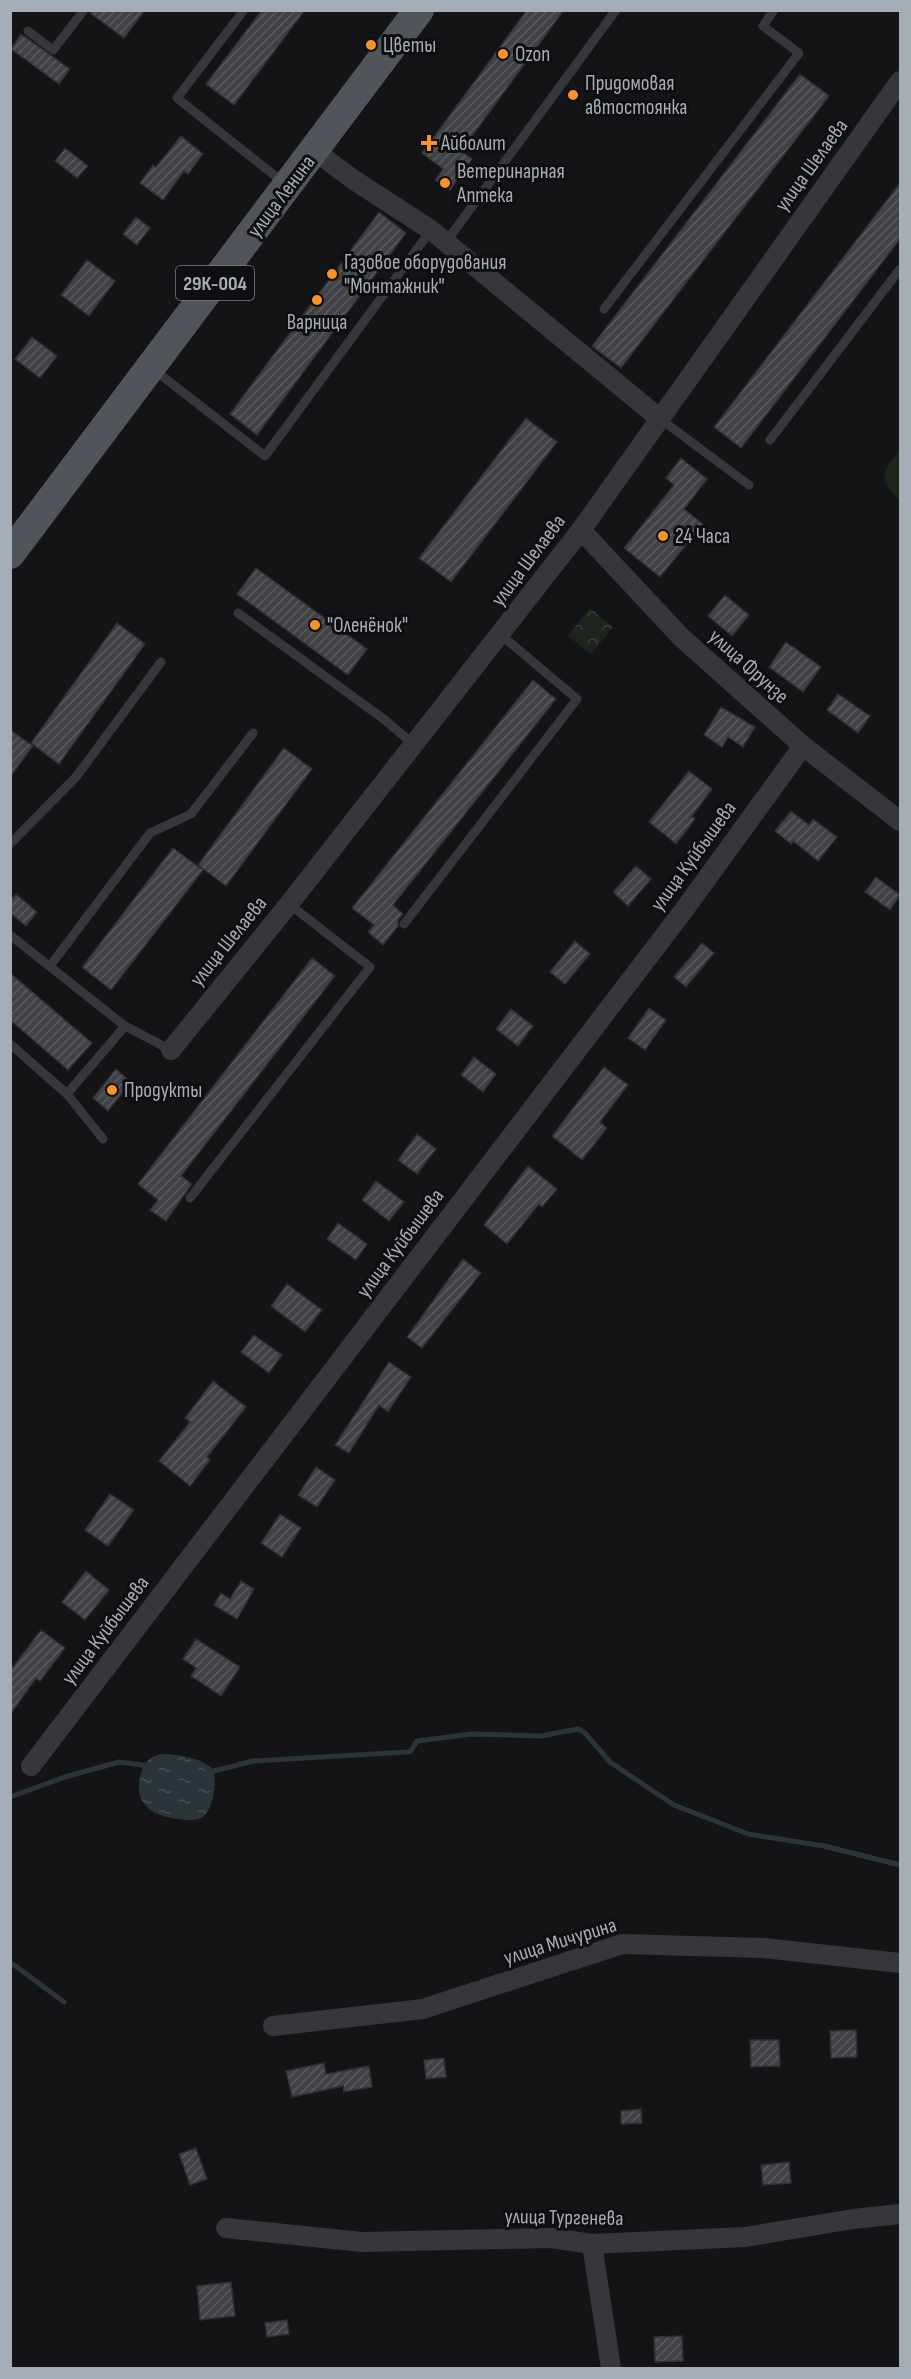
<svg xmlns="http://www.w3.org/2000/svg" width="911" height="2379" viewBox="0 0 911 2379" font-family="'Sofia Sans Condensed',sans-serif">
<style>
.park{fill:url(#park-crowns)}
.pitch{fill:#1c241c}
.water{fill:url(#water-ripples)}
.lines{fill:none;stroke-linecap:round;stroke-linejoin:round}
.stream{stroke:#2a353a;stroke-width:5}
.building{fill:url(#building-hatch);stroke:#2e2f32;stroke-width:1.5}
.service{stroke:#35373b;stroke-width:9}
.minor{stroke:#35373b;stroke-width:20}
.primary{stroke:#51545a;stroke-width:30}
.poi-dot{fill:#f99329;stroke:#0f0f11;stroke-width:2}
.labels{text-anchor:middle;stroke-width:6;stroke-linejoin:round;paint-order:stroke}
.shield{fill:#0f0f11;stroke:#787e85;stroke-width:1.5}
.shield-label{font-size:20px;font-weight:bold;fill:#a5adb7}
.poi-label{font-size:21px;fill:#a5adb7;stroke:#0f0f11;text-anchor:start}
.street-label{font-size:21px;fill:#a5adb7;stroke:#0f0f11}
</style>
<defs>
<pattern id="park-crowns" width="20" height="18" patternUnits="userSpaceOnUse" patternTransform="scale(1.5)"><rect width="20" height="18" fill="#1c241c"/><path d="M2 6a3 3 0 1 1 6 0M12 15a3 3 0 1 1 6 0" fill="none" stroke="#3a413b"/></pattern>
<pattern id="water-ripples" width="26" height="14" patternUnits="userSpaceOnUse" patternTransform="scale(1.5)"><rect width="26" height="14" fill="#2a353a"/><path d="M2 4q2-2 4 0t4 0M15 11q2-2 4 0t4 0" fill="none" stroke="#465054"/></pattern>
<pattern id="building-hatch" width="6" height="6" patternUnits="userSpaceOnUse" patternTransform="scale(1.5)"><rect width="6" height="6" fill="#404246"/><path d="M-1 1l2-2M0 6l6-6M5 7l2-2" fill="none" stroke="#595b5e"/></pattern>
</defs>
<rect width="100%" height="100%" fill="#141416"/>
<path class="park" d="M 590,608 L 613,627 L 591,654 L 568,636 Z"/>
<path class="pitch" d="M 900,449 L 900,500 C 876,479 883,471 900,449 Z"/>
<path class="water" d="M 160,1754 C 176,1754 203,1757 214,1771 C 216,1783 214,1807 204,1816 C 196,1822 186,1820 177,1819 C 152,1816 134,1804 140,1777 C 143,1765 147,1758 160,1754 Z"/>
<g class="lines">
<path class="stream" d="M 207,1771 L 214,1771 L 253,1761 L 407,1752 L 411,1751 L 417,1741 L 472,1734 L 541,1736 L 578,1729 L 584,1732 L 610,1762 L 674,1805 L 748,1834 L 824,1846 L 900,1865
M 10,1797 L 65,1777 L 119,1762 L 150,1766
M 10,1962 L 64,2002"/>
</g>
<path class="building" d="M 91,10 L 145,10 L 124,38 L 90,13 Z
M 262,10 L 305,10 L 234,105 L 206,84 Z
M 527,10 L 564,10 L 461,151 L 472,159 L 450,190 L 435,180 L 443,169 L 422,153 Z
M 21,34 L 70,69 L 59,84 L 11,49 Z
M 800,74 L 829,96 L 621,368 L 592,346 Z
M 181,136 L 203,154 L 188,174 L 184,171 L 163,200 L 140,183 L 153,165 L 156,167 Z
M 65,148 L 88,166 L 77,178 L 55,161 Z
M 900,183 L 900,239 L 741,448 L 714,427 Z
M 379,212 L 406,233 L 257,435 L 230,414 Z
M 136,217 L 150,228 L 137,245 L 123,234 Z
M 87,260 L 115,281 L 89,316 L 61,295 Z
M 32,337 L 57,356 L 40,378 L 15,359 Z
M 526,418 L 557,442 L 451,582 L 419,558 Z
M 681,458 L 707,479 L 684,509 L 703,524 L 660,577 L 624,548 L 674,485 L 666,478 Z
M 256,568 L 367,649 L 348,675 L 237,594 Z
M 725,595 L 749,615 L 732,636 L 708,616 Z
M 117,623 L 145,644 L 59,764 L 31,743 Z
M 786,642 L 821,667 L 803,692 L 769,667 Z
M 533,680 L 556,699 L 393,905 L 403,914 L 398,920 L 398,926 L 383,945 L 368,932 L 374,925 L 352,908 Z
M 838,694 L 870,716 L 858,733 L 827,710 Z
M 721,707 L 755,727 L 743,747 L 728,737 L 722,747 L 704,735 Z
M 10,730 L 33,746 L 10,777 Z
M 284,748 L 312,769 L 226,886 L 198,865 Z
M 689,771 L 712,789 L 692,816 L 695,819 L 676,844 L 649,822 Z
M 791,811 L 809,825 L 813,819 L 837,837 L 818,861 L 793,841 L 791,844 L 775,831 Z
M 173,848 L 203,870 L 111,990 L 82,967 Z
M 636,866 L 651,879 L 628,906 L 613,892 Z
M 876,877 L 900,895 L 890,910 L 865,892 Z
M 16,894 L 37,912 L 26,926 L 10,913 L 10,901 Z
M 575,941 L 590,954 L 565,984 L 550,972 Z
M 702,943 L 714,953 L 686,987 L 674,977 Z
M 312,958 L 335,976 L 181,1176 L 192,1184 L 166,1221 L 150,1210 L 158,1200 L 138,1184 Z
M 10,973 L 92,1043 L 68,1070 L 10,1020 Z
M 649,1008 L 666,1020 L 645,1050 L 628,1038 Z
M 511,1009 L 533,1026 L 518,1046 L 496,1029 Z
M 474,1057 L 496,1074 L 483,1092 L 461,1075 Z
M 604,1067 L 628,1085 L 600,1122 L 607,1128 L 582,1160 L 552,1136 Z
M 116,1069 L 131,1082 L 108,1111 L 93,1098 Z
M 417,1134 L 436,1149 L 417,1174 L 398,1160 Z
M 528,1166 L 557,1189 L 542,1207 L 539,1204 L 507,1244 L 484,1225 Z
M 376,1181 L 404,1202 L 389,1221 L 362,1200 Z
M 338,1223 L 367,1244 L 356,1260 L 327,1239 Z
M 463,1259 L 481,1273 L 422,1348 L 407,1337 Z
M 287,1284 L 322,1310 L 305,1332 L 271,1306 Z
M 254,1335 L 282,1355 L 269,1373 L 241,1352 Z
M 389,1362 L 411,1377 L 388,1412 L 379,1405 L 349,1453 L 335,1445 Z
M 213,1381 L 246,1407 L 207,1457 L 210,1460 L 190,1486 L 159,1461 L 190,1422 L 185,1418 Z
M 316,1467 L 335,1480 L 317,1507 L 298,1495 Z
M 110,1494 L 134,1510 L 108,1546 L 85,1530 Z
M 280,1514 L 301,1528 L 282,1557 L 261,1543 Z
M 86,1571 L 109,1590 L 85,1620 L 62,1602 Z
M 241,1581 L 254,1589 L 237,1619 L 214,1605 L 221,1593 L 230,1599 Z
M 41,1630 L 65,1648 L 40,1681 L 36,1678 L 10,1715 L 10,1671 Z
M 196,1639 L 240,1667 L 221,1696 L 191,1676 L 196,1668 L 183,1659 Z
M 856,2030 L 857,2057 L 831,2058 L 830,2031 Z
M 750,2040 L 779,2040 L 780,2066 L 751,2067 Z
M 444,2058 L 446,2077 L 426,2079 L 424,2060 Z
M 324,2063 L 326,2074 L 369,2066 L 372,2087 L 344,2092 L 343,2086 L 292,2097 L 286,2071 Z
M 641,2109 L 642,2123 L 621,2124 L 621,2111 Z
M 196,2148 L 207,2179 L 190,2185 L 179,2154 Z
M 789,2162 L 791,2183 L 763,2185 L 761,2165 Z
M 231,2282 L 235,2316 L 200,2320 L 197,2286 Z
M 287,2320 L 289,2334 L 267,2337 L 265,2323 Z
M 682,2336 L 683,2361 L 655,2362 L 654,2337 Z"/>
<g class="lines">
<path class="service" d="M 244,10 L 177,98 L 284,183
M 28,31 L 53,50 L 84,10
M 446,242 L 616,10
M 604,309 L 799,53 L 763,26 L 774,10
M 153,369 L 265,456 L 431,230
M 659,418 L 749,485
M 770,440 L 900,269
M 238,613 L 385,720 L 413,744
M 10,844 L 76,777 L 161,662
M 404,924 L 577,699 L 501,635
M 10,935 L 125,1026 L 171,1050
M 50,966 L 150,833 L 191,814 L 253,733
M 10,1044 L 67,1094 L 125,1026
M 67,1094 L 103,1139
M 190,1198 L 370,967 L 289,904"/>
<path class="minor" d="M 315,151 L 354,180 L 431,230 L 659,418
M 581,530 L 681,637 L 803,746 L 900,821
M 171,1050 L 289,904 L 581,530 L 900,81
M 31,1766 L 684,910 L 803,746
M 273,2026 L 423,2009 L 622,1944 L 764,1948 L 900,1963
M 226,2228 L 362,2242 L 551,2238 L 592,2244 L 745,2237 L 853,2219 L 900,2214
M 592,2244 L 611,2368"/>
<path class="primary" d="M 10,554 L 419,10"/>
</g>
<g class="poi-dot">
<circle cx="371" cy="45" r="6"/>
<circle cx="503" cy="54" r="6"/>
<circle cx="573" cy="95" r="6"/>
<path d="M426 134h6v6h6v6h-6v6h-6v-6h-6v-6h6z"/>
<circle cx="445" cy="183" r="6"/>
<circle cx="332" cy="274" r="6"/>
<circle cx="317" cy="300" r="6"/>
<circle cx="663" cy="536" r="6"/>
<circle cx="315" cy="625" r="6"/>
<circle cx="112" cy="1090" r="6"/>
</g>
<g class="labels">
<rect class="shield" x="176" y="266" width="78" height="34" rx="4.5"/>
<g class="shield-label">
<text x="215" y="290">29К-004</text>
</g>
<g class="poi-label">
<text x="383" y="52">Цветы</text>
<text x="515" y="61">Ozon</text>
<text x="585" y="90">Придомовая<tspan x="585" dy="24">автостоянка</tspan></text>
<text x="441" y="150">Айболит</text>
<text x="457" y="178">Ветеринарная<tspan x="457" dy="24">Аптека</tspan></text>
<text x="344" y="269">Газовое оборудования<tspan x="344" dy="24">"Монтажник"</tspan></text>
<text x="317" y="329" text-anchor="middle">Варница</text>
<text x="675" y="543">24 Часа</text>
<text x="327" y="632">"Оленёнок"</text>
<text x="124" y="1097">Продукты</text>
</g>
<g class="street-label">
<text transform="translate(811 165) rotate(-54)" y="7">улица Шелаева</text>
<text transform="translate(281 196) rotate(-53)" y="7">улица Ленина</text>
<text transform="translate(528 560) rotate(-53)" y="7">улица Шелаева</text>
<text transform="translate(749 666) rotate(42)" y="7">улица Фрунзе</text>
<text transform="translate(693 856) rotate(-54)" y="7">улица Куйбышева</text>
<text transform="translate(228 941) rotate(-51)" y="7">улица Шелаева</text>
<text transform="translate(400 1243) rotate(-53)" y="7">улица Куйбышева</text>
<text transform="translate(105 1630) rotate(-53)" y="7">улица Куйбышева</text>
<text transform="translate(560 1941) rotate(-17)" y="7">улица Мичурина</text>
<text transform="translate(564 2217) rotate(1)" y="7">улица Тургенева</text>
</g>
</g>
<rect width="911" height="2379" fill="none" stroke="#a5adb7" stroke-width="24"/>
</svg>
